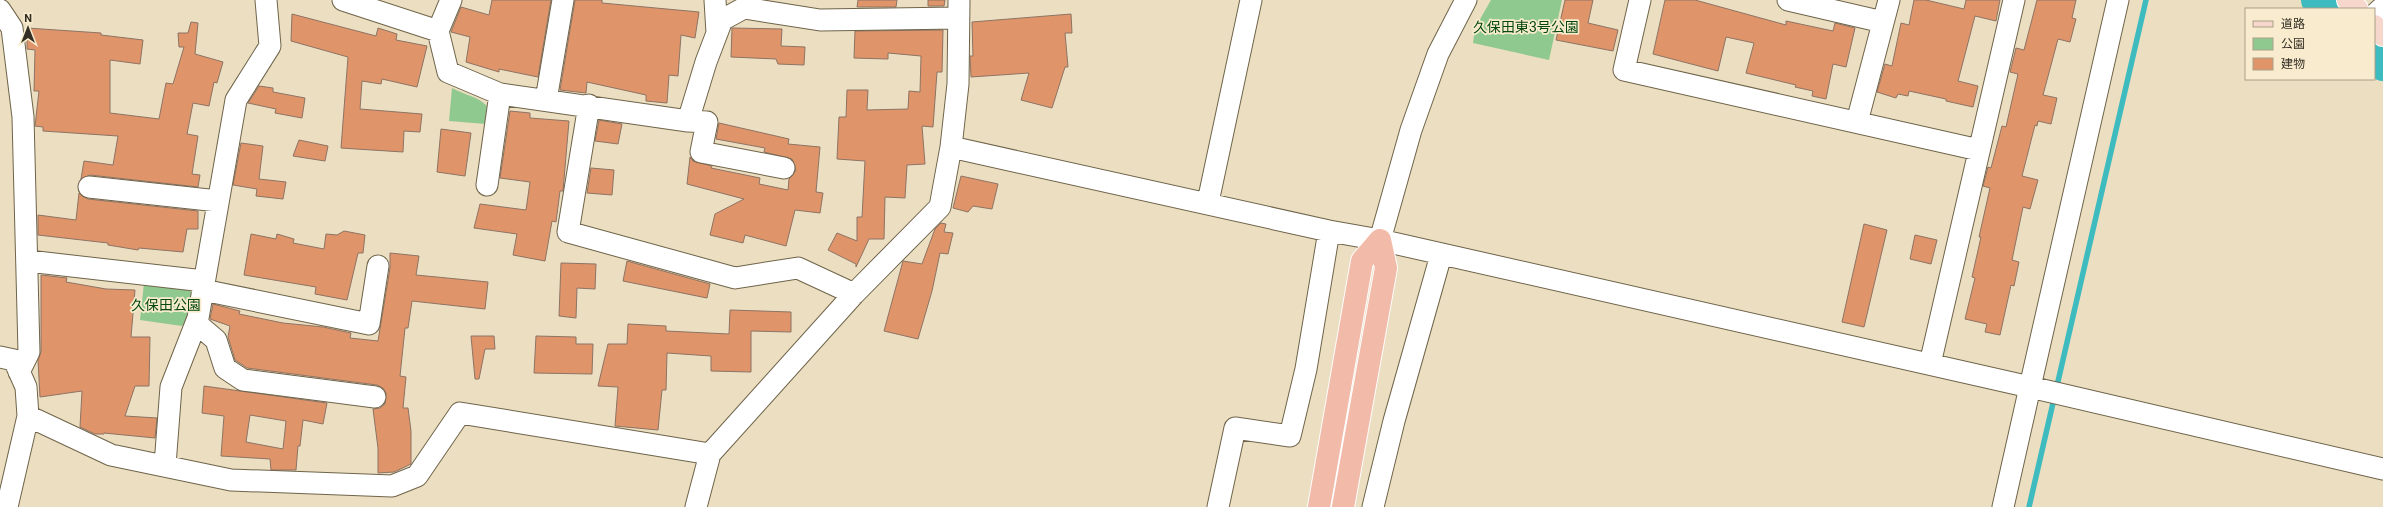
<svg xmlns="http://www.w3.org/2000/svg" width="2383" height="507" viewBox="0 0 2383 507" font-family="Roboto,'Noto Sans JP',sans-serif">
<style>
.green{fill:#90c98f}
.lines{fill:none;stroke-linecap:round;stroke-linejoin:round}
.stream{stroke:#3dbbbe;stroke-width:5.5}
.river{stroke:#3dbbbe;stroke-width:32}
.building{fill:#df9569;stroke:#8e7364;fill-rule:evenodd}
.minor-casing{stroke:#6f644a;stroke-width:23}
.major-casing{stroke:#fff;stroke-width:24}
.highway-casing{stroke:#fff;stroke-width:24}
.minor{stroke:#fff;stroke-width:21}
.major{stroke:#f7d6cb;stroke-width:22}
.highway{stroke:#f2baa8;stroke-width:22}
.labels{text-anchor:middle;stroke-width:3.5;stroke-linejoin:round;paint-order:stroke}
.park-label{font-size:14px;fill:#03480c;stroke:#f8ebce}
</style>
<rect width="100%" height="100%" fill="#ebdec1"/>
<path class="green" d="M 1491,0 L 1562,0 L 1549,60 L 1473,43 L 1475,28 Z
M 452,88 C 464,95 478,96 487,106 L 486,124 L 449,121 Z
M 144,283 L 191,291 L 189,317 L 182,326 L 140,320 Z"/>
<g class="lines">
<path class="stream" d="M 2029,507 L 2146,0"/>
<path class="river" d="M 2317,0 L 2326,9
M 2374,56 L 2383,65"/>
</g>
<path class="building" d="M 492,0 L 551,0 L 538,77 L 499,69 L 499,72 L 466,62 L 470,37 L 451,32 L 461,7 L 489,15 Z
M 575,0 L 602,0 L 602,3 L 699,12 L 695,38 L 681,35 L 678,76 L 669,75 L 667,103 L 646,101 L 646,95 L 587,82 L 586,93 L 560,90 Z
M 858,0 L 897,0 L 896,7 L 857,7 Z
M 928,0 L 945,0 L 944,6 L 928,6 Z
M 1565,0 L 1593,0 L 1588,23 L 1618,30 L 1613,51 L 1556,40 Z
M 1665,0 L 1695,0 L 1786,25 L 1786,21 L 1833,31 L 1835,23 L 1855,28 L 1846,67 L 1833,64 L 1826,99 L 1812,96 L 1813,91 L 1795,87 L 1796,85 L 1746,73 L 1754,43 L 1726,37 L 1718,71 L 1653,54 Z
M 1914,0 L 1926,0 L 1964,9 L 1966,0 L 2000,0 L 1996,21 L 1975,16 L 1958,81 L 1978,86 L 1973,107 L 1946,101 L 1946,99 L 1909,91 L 1908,96 L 1898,94 L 1896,98 L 1877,92 L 1885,64 L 1892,66 L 1901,23 L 1909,25 Z
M 2037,0 L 2076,0 L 2072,18 L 2076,19 L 2070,42 L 2058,39 L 2043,95 L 2057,98 L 2051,124 L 2038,121 L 2037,126 L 2035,125 L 2022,176 L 2038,180 L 2030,209 L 2023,207 L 2012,260 L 2019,262 L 2014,286 L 2011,285 L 2000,335 L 1985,332 L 1987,324 L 1965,319 L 1975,278 L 1972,277 L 1981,237 L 1979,237 L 1990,188 L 1983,186 L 1988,167 L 1991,168 L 2002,126 L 2006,127 L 2018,74 L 2010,72 L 2016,48 L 2024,50 Z
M 292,14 L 376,36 L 378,28 L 397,34 L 396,40 L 427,46 L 417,87 L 382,79 L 381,84 L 362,81 L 360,109 L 422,114 L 420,132 L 404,131 L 403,152 L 341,148 L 348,57 L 291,41 Z
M 1071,14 L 1072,33 L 1065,33 L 1068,67 L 1065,67 L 1052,108 L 1021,100 L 1029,73 L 971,77 L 970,56 L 973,56 L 972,22 Z
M 191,22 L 198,23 L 195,54 L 223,62 L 217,83 L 214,82 L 209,106 L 193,103 L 187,134 L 198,136 L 192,174 L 200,175 L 198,187 L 90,175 L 81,179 L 84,161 L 113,165 L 118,136 L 43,131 L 43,127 L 35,126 L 39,91 L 34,91 L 35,50 L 27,49 L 27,28 L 101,33 L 101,35 L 143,40 L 140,64 L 110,60 L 110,113 L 159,119 L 166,83 L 173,84 L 184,47 L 179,47 L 178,33 L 188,33 Z
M 732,28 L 782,29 L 781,46 L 805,47 L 804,65 L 778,64 L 776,59 L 731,57 Z
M 943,30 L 942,72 L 937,72 L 933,127 L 922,126 L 925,164 L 907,165 L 905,198 L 885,197 L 884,239 L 869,239 L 856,267 L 856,264 L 828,250 L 837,233 L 857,241 L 857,217 L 862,217 L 865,161 L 837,159 L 839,117 L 846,117 L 847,90 L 868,90 L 867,110 L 908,109 L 909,91 L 920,92 L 921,56 L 888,53 L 888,59 L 854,58 L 855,31 Z
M 259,86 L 273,88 L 273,92 L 305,98 L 302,118 L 275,113 L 276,109 L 248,103 Z
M 510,111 L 530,113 L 530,118 L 569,121 L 563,191 L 560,191 L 556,222 L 552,221 L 545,261 L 513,255 L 517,234 L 474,228 L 480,204 L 526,210 L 530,182 L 500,178 Z
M 599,120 L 622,124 L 618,144 L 595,141 Z
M 719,123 L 789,139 L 788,144 L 820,147 L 816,192 L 823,193 L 820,213 L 795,210 L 786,246 L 745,235 L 743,243 L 710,235 L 715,214 L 744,199 L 687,184 L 690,157 L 693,161 L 712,166 L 711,168 L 760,178 L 759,184 L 788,190 L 789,179 L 796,170 L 792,159 L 764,152 L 765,148 L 716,139 Z
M 441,129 L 471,133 L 465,176 L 437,172 Z
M 299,140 L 328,146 L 325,161 L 293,156 Z
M 241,143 L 263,146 L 259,179 L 286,182 L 283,199 L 256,196 L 257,189 L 233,185 Z
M 591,168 L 614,170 L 612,195 L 587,193 Z
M 961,176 L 998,184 L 992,209 L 973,206 L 968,212 L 953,208 Z
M 79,193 L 88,199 L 198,211 L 198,229 L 187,229 L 183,252 L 139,248 L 138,250 L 108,245 L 108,243 L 38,235 L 38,215 L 76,220 Z
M 941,223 L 946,224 L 944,232 L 953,233 L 948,254 L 940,253 L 932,291 L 918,339 L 884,331 L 903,261 L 922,264 L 935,229 Z
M 1864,224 L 1887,230 L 1864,327 L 1842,322 Z
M 344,231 L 365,235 L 363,253 L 358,253 L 347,300 L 315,294 L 316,287 L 244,275 L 251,234 L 276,239 L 277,234 L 294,239 L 293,243 L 324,249 L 326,234 L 337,235 Z
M 1915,235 L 1937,240 L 1931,264 L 1910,259 Z
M 390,253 L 419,256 L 416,275 L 488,282 L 485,309 L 412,301 L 408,328 L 405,328 L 400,376 L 406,377 L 403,408 L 408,408 L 411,431 L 411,464 L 394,472 L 378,473 L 378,448 L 373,409 L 380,408 L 385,404 L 386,393 L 383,388 L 377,385 L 247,368 L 235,360 L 228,337 L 230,326 L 210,319 L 213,304 L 240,311 L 239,314 L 283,323 L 323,327 L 351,333 L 350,338 L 378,341 L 390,268 Z
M 627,261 L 710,284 L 707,298 L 623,281 Z
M 561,263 L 596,264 L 595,289 L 577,288 L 576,318 L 559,316 Z
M 41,275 L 67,278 L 66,282 L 106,289 L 135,290 L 131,337 L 150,337 L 149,386 L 135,386 L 125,416 L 157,418 L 155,438 L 104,433 L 104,434 L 95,434 L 80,427 L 82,391 L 40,397 L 38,360 L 41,352 Z
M 730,310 L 791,312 L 791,332 L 751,331 L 751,372 L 711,371 L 711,356 L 667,353 L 666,390 L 662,390 L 658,430 L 615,426 L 618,387 L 598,386 L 608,344 L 627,344 L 628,324 L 666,326 L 666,331 L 729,334 Z
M 471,336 L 494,336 L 495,349 L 485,349 L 479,379 L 475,379 Z
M 536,336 L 576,337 L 576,344 L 593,344 L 592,374 L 534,373 Z
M 204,386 L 327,403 L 323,424 L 303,420 L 300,446 L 298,446 L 296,470 L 271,470 L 270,459 L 221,456 L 224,416 L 202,413 ZM 250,415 L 286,421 L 283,449 L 246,442 Z"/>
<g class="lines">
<g class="minor-casing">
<path id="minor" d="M 343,0 L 438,31 L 448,72 L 500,94 L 688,121 L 706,62 L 722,20 L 744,8 L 820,20 L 958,18
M 715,0 L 717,33
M 1640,0 L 1624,70 L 1979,150
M 1788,0 L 1883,22
M 0,10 L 12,28 L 23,117 L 29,352 L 19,372
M 2374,15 L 2383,7
M 438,31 L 451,0
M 546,100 L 563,0
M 589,105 L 568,232 L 735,278 L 798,268 L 854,294
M 688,121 L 707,122 L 701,152 L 784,168
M 1857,122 L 1889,0
M 951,147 L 1329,231 L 1380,240 L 2030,387 L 2118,0
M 487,185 L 500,94
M 89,187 L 218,201
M 1208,202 L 1251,0
M 1380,240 L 1411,130 L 1438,54 L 1466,0
M 28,261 L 204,281
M 203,290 L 369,324 L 378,266
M 196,323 L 216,340 L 225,368 L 243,380 L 375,397
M 0,357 L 14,360 L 26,387 L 28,416 L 7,507
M 1930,364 L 2014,0
M 28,416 L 111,455 L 231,480 L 392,486 L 417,476 L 460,413 L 710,454
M 165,465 L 171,387 L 198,318 L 236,100 L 270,46 L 266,0
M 696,507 L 710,454 L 854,294 L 940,207 L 951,147 L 958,84 L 959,0
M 1218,507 L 1235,428 L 1290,436 L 1306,369 L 1329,231
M 1373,507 L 1394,421 L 1441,255
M 2003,507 L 2030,387 L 2383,469"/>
</g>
<g class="major-casing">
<path id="major" d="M 2348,0 L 2357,9
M 2374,26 L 2383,35"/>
</g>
<g class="highway-casing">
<path id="highway" d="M 1319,507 L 1362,261 L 1380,240
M 1343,507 L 1386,268 L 1380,240"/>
</g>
<use href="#minor" class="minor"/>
<use href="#major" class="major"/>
<use href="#highway" class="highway"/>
</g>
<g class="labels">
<g class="park-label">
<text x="1526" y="32">久保田東3号公園</text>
<text x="166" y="310">久保田公園</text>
</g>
</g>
<rect x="2245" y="8" width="130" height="72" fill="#f8ebce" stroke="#aaa08a"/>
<rect x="2253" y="21" width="20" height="6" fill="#f7d6cb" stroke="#aaa08a"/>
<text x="2281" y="28" font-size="12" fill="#342f24">道路</text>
<rect x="2253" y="38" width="20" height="12" fill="#90c98f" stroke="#aaa08a"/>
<text x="2281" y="48" font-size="12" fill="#342f24">公園</text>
<rect x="2253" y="58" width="20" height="12" fill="#df9569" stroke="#aaa08a"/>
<text x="2281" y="68" font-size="12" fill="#342f24">建物</text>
<g transform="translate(28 28)" stroke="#f8ebce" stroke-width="3" paint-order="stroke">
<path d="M0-3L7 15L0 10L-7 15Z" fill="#342f24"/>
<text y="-6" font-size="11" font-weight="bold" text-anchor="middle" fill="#342f24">N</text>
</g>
</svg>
